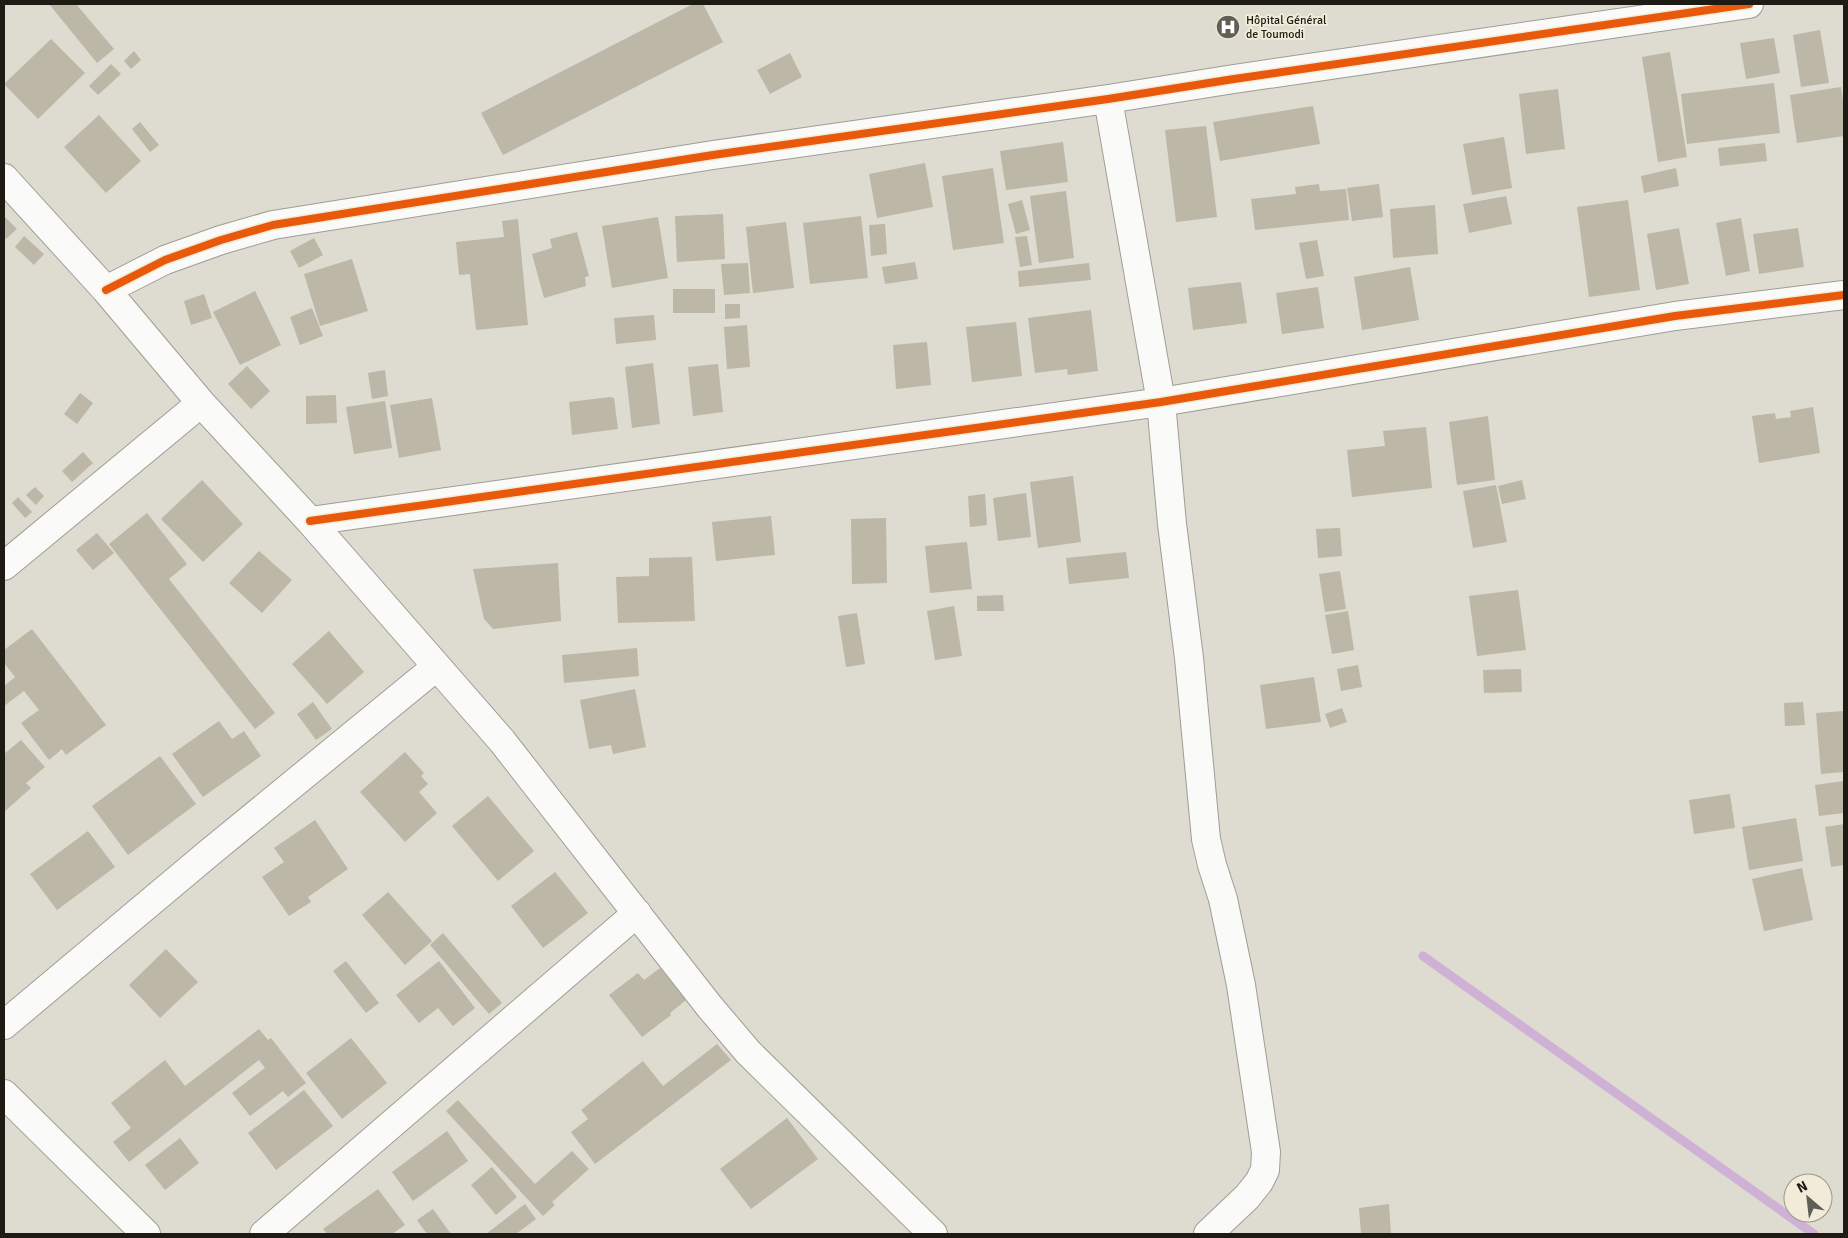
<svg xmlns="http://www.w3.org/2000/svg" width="1848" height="1238" viewBox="0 0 1848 1238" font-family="Signika,sans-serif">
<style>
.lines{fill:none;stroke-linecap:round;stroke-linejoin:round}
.stream{stroke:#cfb1d5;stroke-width:9}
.building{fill:#bcb7a6}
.minor-casing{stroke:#9f9d95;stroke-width:30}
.minor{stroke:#fafaf8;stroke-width:28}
.cycleway-casing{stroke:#f1ebd8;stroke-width:11}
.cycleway{stroke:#e8590c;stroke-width:8}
.labels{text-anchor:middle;stroke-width:4;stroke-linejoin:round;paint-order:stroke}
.poi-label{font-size:12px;fill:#1d1b14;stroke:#f1ebd8;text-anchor:start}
</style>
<rect width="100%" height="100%" fill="#dedbd1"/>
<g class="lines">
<path class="stream" d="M 1423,956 L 1814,1234"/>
</g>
<path class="building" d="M 49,4 L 76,4 L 114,49 L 97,63 Z
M 693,4 L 703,4 L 723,42 L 503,155 L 481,113 Z
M 1820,30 L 1829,83 L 1801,87 L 1793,35 Z
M 1774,38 L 1780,73 L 1746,79 L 1740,43 Z
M 51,39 L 85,73 L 38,119 L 4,84 Z
M 134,51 L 141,60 L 131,69 L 124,61 Z
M 1670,52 L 1687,157 L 1658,162 L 1642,57 Z
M 790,53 L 802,77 L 770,94 L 757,70 Z
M 111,64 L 121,74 L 98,95 L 89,86 Z
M 1774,83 L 1780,133 L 1687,144 L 1681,94 Z
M 1841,87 L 1844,107 L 1844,136 L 1797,143 L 1790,95 Z
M 1558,89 L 1565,149 L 1526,154 L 1519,94 Z
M 1313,106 L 1320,144 L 1220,161 L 1213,122 Z
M 99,115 L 141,161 L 106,193 L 64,147 Z
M 140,122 L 159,145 L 150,152 L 132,129 Z
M 1206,126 L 1217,217 L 1176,222 L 1165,130 Z
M 1504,137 L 1512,188 L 1472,195 L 1463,144 Z
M 1063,142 L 1068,182 L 1006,190 L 1000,151 Z
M 1765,143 L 1767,161 L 1720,166 L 1718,148 Z
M 925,163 L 933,207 L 877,218 L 869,174 Z
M 993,168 L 1004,243 L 953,250 L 942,176 Z
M 1676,168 L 1679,186 L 1644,193 L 1641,176 Z
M 1319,184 L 1320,191 L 1346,189 L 1349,220 L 1255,230 L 1251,199 L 1296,194 L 1295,187 Z
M 1379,184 L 1383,217 L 1352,221 L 1347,188 Z
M 1066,191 L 1074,258 L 1039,263 L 1030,196 Z
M 1506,196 L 1512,224 L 1469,233 L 1463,204 Z
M 1022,200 L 1030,230 L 1016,234 L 1008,204 Z
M 1628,200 L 1640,290 L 1589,297 L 1577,207 Z
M 1435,205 L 1438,254 L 1393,258 L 1390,209 Z
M 723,214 L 725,259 L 677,262 L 675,216 Z
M 4,216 L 17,229 L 6,239 L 4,237 Z
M 861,216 L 868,278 L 810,284 L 803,223 Z
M 658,217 L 668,278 L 612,288 L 602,226 Z
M 1741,218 L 1750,271 L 1726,276 L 1716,223 Z
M 518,219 L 528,325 L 476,330 L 470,274 L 459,275 L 456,242 L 504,237 L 502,221 Z
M 786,222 L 794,288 L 753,293 L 746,227 Z
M 885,224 L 887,254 L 871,256 L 869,225 Z
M 1679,228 L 1689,284 L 1656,290 L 1647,234 Z
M 1798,228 L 1804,267 L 1759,274 L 1753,234 Z
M 577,232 L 589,276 L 585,277 L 586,286 L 544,298 L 532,254 L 552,248 L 550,239 Z
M 24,236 L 44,254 L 34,265 L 15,247 Z
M 1027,236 L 1032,265 L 1020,267 L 1015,237 Z
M 314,238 L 323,255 L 299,268 L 290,251 Z
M 1317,240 L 1324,276 L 1306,279 L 1299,243 Z
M 352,259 L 368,311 L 320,326 L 304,274 Z
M 915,262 L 918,279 L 885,284 L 882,267 Z
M 748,263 L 750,293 L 724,295 L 721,264 Z
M 1089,263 L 1091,280 L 1019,287 L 1018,271 Z
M 1410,267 L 1419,320 L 1362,330 L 1354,277 Z
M 1241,282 L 1247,323 L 1193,330 L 1188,288 Z
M 1318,287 L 1324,328 L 1282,334 L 1276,293 Z
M 673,289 L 715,289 L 715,313 L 673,313 Z
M 255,291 L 281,345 L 240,365 L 213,312 Z
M 204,294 L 212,318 L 191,325 L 184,301 Z
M 725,304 L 740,304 L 740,318 L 725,319 Z
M 312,308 L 323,336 L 300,345 L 290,317 Z
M 1091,310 L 1098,371 L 1068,375 L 1067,369 L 1035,373 L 1028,318 Z
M 654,315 L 656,340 L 616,344 L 614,318 Z
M 1016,322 L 1022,376 L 972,382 L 966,327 Z
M 747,325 L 750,367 L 727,369 L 724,327 Z
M 927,342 L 931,385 L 896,389 L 893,345 Z
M 653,363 L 660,424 L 632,428 L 625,367 Z
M 718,364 L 723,412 L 693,416 L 688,367 Z
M 247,366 L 270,391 L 251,409 L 228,384 Z
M 385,370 L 388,396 L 372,399 L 368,373 Z
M 80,393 L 93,403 L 77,424 L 64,414 Z
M 336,395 L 337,423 L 306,424 L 306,396 Z
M 610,397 L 614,398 L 618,429 L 572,435 L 569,402 Z
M 432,398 L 441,450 L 399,458 L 390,405 Z
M 385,401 L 392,448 L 354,454 L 346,407 Z
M 1813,407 L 1820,453 L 1759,463 L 1752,416 L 1775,413 L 1776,419 L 1791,417 L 1790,411 Z
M 1488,416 L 1495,480 L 1457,485 L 1449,422 Z
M 1426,427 L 1432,488 L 1352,497 L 1347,450 L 1385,446 L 1383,431 Z
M 83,452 L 93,463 L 72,482 L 62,471 Z
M 1073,476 L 1081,542 L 1038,548 L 1030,482 Z
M 202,480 L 243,524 L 203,562 L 161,519 Z
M 1522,480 L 1526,499 L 1502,504 L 1498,486 Z
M 1496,485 L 1507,542 L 1473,548 L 1463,491 Z
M 35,487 L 44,496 L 36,505 L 26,495 Z
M 1026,493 L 1031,537 L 998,541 L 993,498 Z
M 985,494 L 987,525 L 970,527 L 968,496 Z
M 18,497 L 32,512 L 25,518 L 12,503 Z
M 147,513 L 187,564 L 169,579 L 275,713 L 255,729 L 109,544 Z
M 771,516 L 775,555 L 716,561 L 712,522 Z
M 886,518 L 887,583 L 852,584 L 851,519 Z
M 1340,528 L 1342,556 L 1318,558 L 1316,529 Z
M 97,533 L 114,553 L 93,570 L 76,550 Z
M 967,542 L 972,589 L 930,593 L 925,546 Z
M 259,551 L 292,580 L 262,613 L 229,583 Z
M 1126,552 L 1129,578 L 1069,584 L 1066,558 Z
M 692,557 L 695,621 L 618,623 L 616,577 L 649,576 L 649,558 Z
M 558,563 L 561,621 L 493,629 L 484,619 L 473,569 Z
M 1340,571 L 1346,609 L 1325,612 L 1319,574 Z
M 1518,590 L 1526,650 L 1477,656 L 1469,596 Z
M 1003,595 L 1004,611 L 977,611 L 977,596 Z
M 954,606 L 962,656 L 935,660 L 927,611 Z
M 1348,611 L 1354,650 L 1332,654 L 1325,615 Z
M 857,613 L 865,664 L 846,667 L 838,616 Z
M 32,629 L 106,725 L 66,755 L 62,749 L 49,760 L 21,723 L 39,710 L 24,691 L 4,706 L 4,686 L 15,677 L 4,663 L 4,650 Z
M 329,631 L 364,672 L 327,704 L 292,664 Z
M 637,648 L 639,676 L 564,683 L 562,655 Z
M 1358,665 L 1362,687 L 1341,691 L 1337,669 Z
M 1521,669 L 1522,692 L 1484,693 L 1483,670 Z
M 1314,677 L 1321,722 L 1266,729 L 1260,685 Z
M 635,689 L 646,747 L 613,754 L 611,745 L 589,749 L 580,700 Z
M 313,702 L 332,729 L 316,740 L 297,714 Z
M 1803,702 L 1805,725 L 1785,726 L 1784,703 Z
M 1342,708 L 1347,722 L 1330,728 L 1325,714 Z
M 1844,711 L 1844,772 L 1821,774 L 1816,713 Z
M 219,721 L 232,739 L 244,731 L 261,756 L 203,797 L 172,754 Z
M 21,740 L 45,767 L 26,783 L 31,788 L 4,812 L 4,754 Z
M 405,752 L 424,773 L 421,776 L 428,784 L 419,792 L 437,813 L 405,842 L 360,792 Z
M 160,756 L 196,804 L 128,855 L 92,806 Z
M 1844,781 L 1844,813 L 1819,816 L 1815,785 Z
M 1730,794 L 1735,828 L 1694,834 L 1689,800 Z
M 488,796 L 534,851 L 498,881 L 452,826 Z
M 1796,818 L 1803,861 L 1749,870 L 1742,827 Z
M 315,820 L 348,869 L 308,897 L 311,902 L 289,916 L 262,877 L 284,862 L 274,848 Z
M 1844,824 L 1844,865 L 1831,867 L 1825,827 Z
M 88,831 L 115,867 L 57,910 L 30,874 Z
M 1802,868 L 1813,920 L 1764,931 L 1752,879 Z
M 555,872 L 588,913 L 543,948 L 511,906 Z
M 388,892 L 432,941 L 405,965 L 362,915 Z
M 443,933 L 502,1003 L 489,1014 L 430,945 Z
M 166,949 L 198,982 L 160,1018 L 129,985 Z
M 346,961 L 379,1003 L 366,1013 L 333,971 Z
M 439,961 L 475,1008 L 453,1026 L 438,1008 L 419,1023 L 396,995 Z
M 660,968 L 686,1000 L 670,1013 L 671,1015 L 642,1037 L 609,995 L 638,973 L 644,980 Z
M 259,1029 L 268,1040 L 271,1038 L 306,1083 L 288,1097 L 283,1091 L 250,1116 L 232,1093 L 265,1068 L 259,1060 L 129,1162 L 113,1142 L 131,1128 L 111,1103 L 165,1060 L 185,1086 Z
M 351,1038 L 387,1083 L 342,1119 L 306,1073 Z
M 717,1044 L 731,1060 L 595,1164 L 571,1132 L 588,1119 L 581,1110 L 643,1061 L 663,1086 Z
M 304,1090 L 333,1126 L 276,1170 L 248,1133 Z
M 458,1100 L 535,1184 L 572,1151 L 589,1169 L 552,1202 L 555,1205 L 543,1216 L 446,1111 Z
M 787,1118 L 818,1159 L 751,1209 L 720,1169 Z
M 447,1131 L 468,1161 L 413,1201 L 392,1172 Z
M 180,1138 L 199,1163 L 165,1190 L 145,1165 Z
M 492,1167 L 517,1197 L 496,1215 L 471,1185 Z
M 378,1189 L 405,1225 L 392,1234 L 327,1234 L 323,1229 Z
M 525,1204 L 536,1219 L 516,1234 L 486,1234 Z
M 1389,1204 L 1391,1234 L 1361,1234 L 1359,1208 Z
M 433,1209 L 451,1234 L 427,1234 L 417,1220 Z"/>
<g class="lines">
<g class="minor-casing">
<path id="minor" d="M 1108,99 L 1161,402 L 1172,524 L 1189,658 L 1206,839 L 1212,865 L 1223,899 L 1241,985 L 1266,1152 L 1265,1170 L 1259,1182 L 1247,1197 L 1208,1234
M 4,178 L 106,290 L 201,403 L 310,521 L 502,741 L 709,1006 L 748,1052 L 933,1234
M 106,290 L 165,260 L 221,240 L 273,225 L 713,155 L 1108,99 L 1234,79 L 1749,4
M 310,521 L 1161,402 L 1675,316 L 1844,295
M 4,566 L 201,403
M 4,1025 L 209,853 L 436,667
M 4,1094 L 146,1234
M 264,1234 L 637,913"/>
</g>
<use href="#minor" class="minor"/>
<g class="cycleway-casing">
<path id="cycleway" d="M 106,290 L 165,260 L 221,240 L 273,225 L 713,155 L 1108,99 L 1234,79 L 1749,4
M 310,521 L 1161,402 L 1675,316 L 1844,295"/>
</g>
<use href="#cycleway" class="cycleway"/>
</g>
<defs>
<g id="hospital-disc" transform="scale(1.25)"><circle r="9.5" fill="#615e56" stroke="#f1ebd8"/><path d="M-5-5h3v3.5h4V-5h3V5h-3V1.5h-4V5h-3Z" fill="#fff"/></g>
</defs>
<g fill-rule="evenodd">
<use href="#hospital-disc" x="1228" y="27"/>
</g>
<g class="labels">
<g class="poi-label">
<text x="1246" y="24">Hôpital Général<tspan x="1246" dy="14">de Toumodi</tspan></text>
</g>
</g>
<rect width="1848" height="1238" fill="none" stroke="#1d1b14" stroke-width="10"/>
<g transform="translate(1808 1198) rotate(332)"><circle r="24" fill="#f1ebd8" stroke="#9c988a"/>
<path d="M0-4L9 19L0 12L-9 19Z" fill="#615e56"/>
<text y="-8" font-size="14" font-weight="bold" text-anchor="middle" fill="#1d1b14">N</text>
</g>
</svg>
